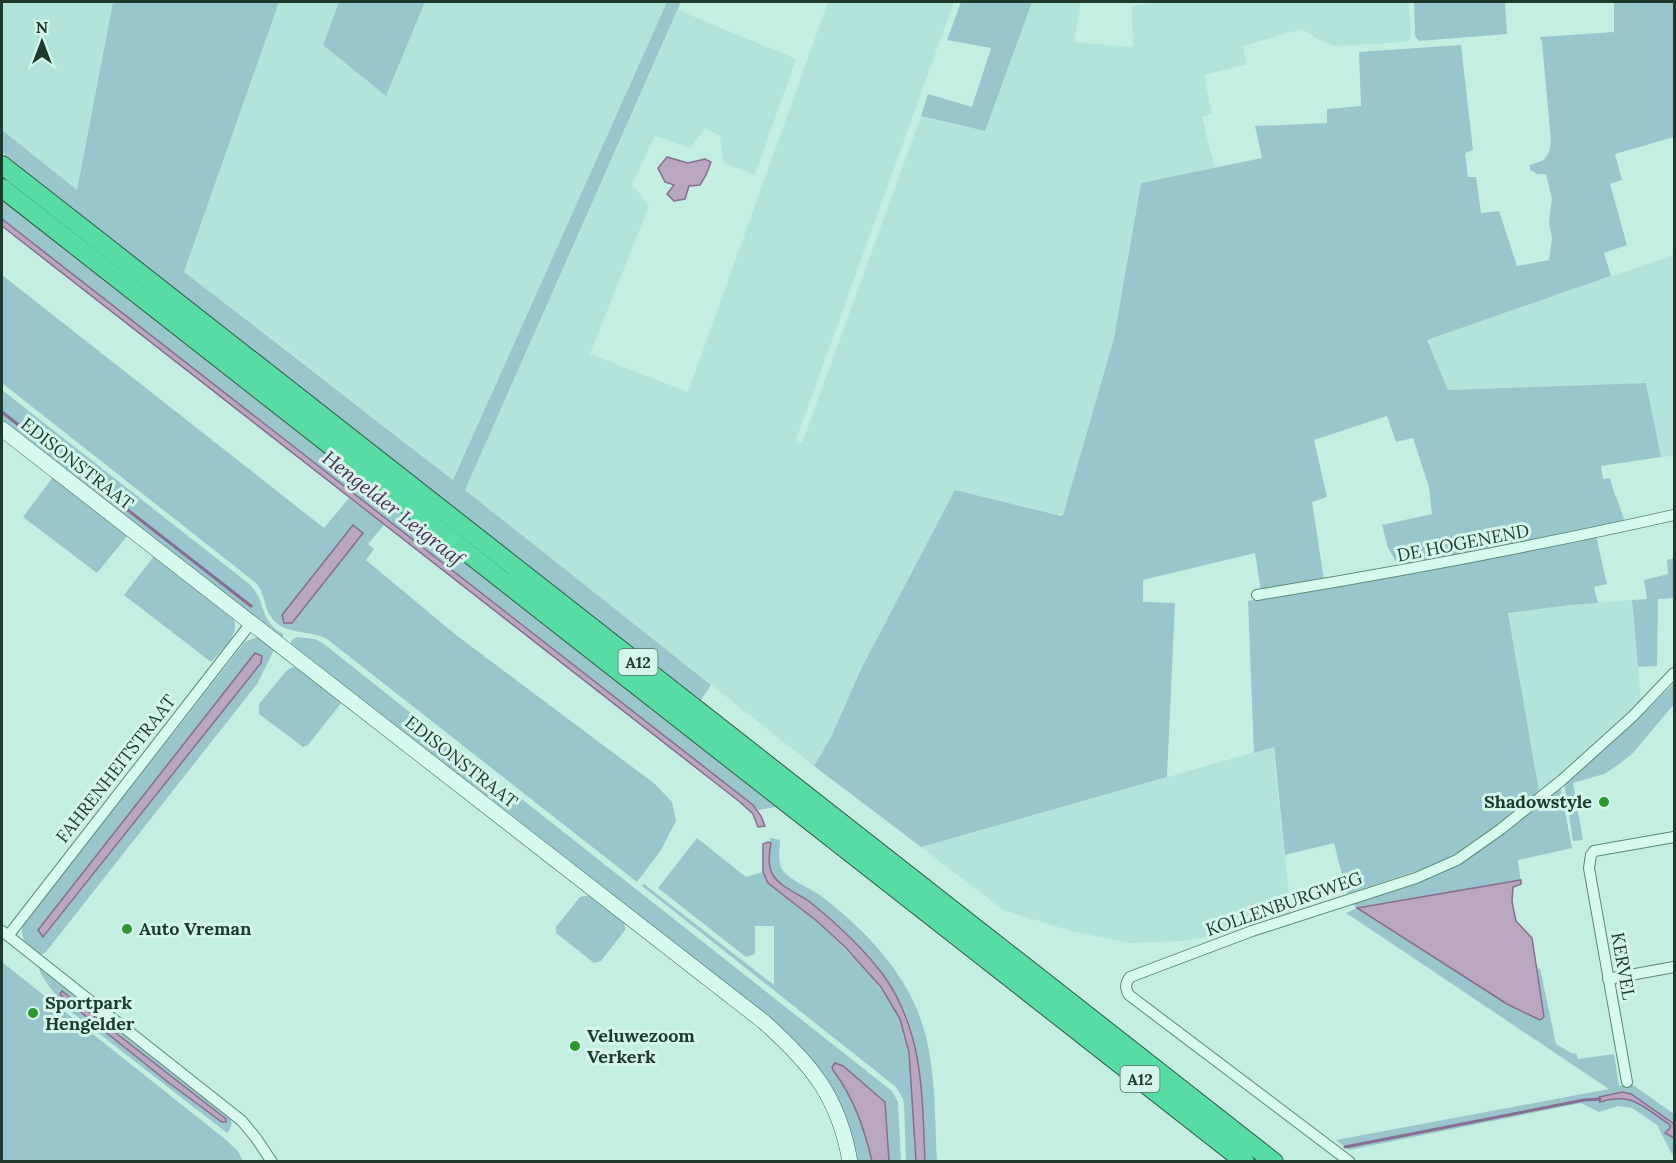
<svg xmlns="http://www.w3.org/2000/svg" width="1676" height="1163" viewBox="0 0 1676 1163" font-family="Lora,serif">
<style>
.farmland{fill:#b2e4dc}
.green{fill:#99c5cc;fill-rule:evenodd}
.water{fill:#baa6c1;stroke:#876d90;stroke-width:1.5}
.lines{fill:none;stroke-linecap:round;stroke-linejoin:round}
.stream{stroke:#876d90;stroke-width:3}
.street-casing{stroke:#5b8974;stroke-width:12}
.secondary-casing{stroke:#3e6b55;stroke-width:16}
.highway-casing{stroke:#2f5742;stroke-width:20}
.street{stroke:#d8f9ef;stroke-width:10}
.secondary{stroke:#d8f9ef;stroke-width:15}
.highway{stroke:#57dca3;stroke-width:18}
.poi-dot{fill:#2b972c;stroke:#d4f5ec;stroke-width:2}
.labels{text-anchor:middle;stroke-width:6;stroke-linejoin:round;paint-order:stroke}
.shield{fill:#d4f5ec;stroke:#557166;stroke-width:1.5}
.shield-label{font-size:16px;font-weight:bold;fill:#1f392c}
.street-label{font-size:18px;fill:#1f392c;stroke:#d4f5ec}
.poi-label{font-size:18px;font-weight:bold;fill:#1f392c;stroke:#d4f5ec;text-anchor:start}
.water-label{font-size:20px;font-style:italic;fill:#562e58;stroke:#d4f5ec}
</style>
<rect width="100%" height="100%" fill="#c5eee2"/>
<path class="farmland" d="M 2,2 L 113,2 L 77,190 L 2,130 Z
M 279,2 L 339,2 L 323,45 L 386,96 L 425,2 L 667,2 L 453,480 L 282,346 L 184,272 Z
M 828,2 L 954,2 L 796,440 L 802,443 L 921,116 L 985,131 L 1032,2 L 1081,2 L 1074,42 L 1133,47 L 1132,6 L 1159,2 L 1409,2 L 1411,37 L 1408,42 L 1335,46 L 1323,42 L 1302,29 L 1243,46 L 1247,64 L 1204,75 L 1212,114 L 1202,117 L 1215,169 L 1141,183 L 1114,338 L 1063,515 L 946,507 L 862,667 L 831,737 L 814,766 L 465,490 L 678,10 L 796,59 L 755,175 L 723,163 L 720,135 L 705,129 L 690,148 L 655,136 L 632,184 L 649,206 L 590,354 L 688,392 Z
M 1674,255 L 1674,456 L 1661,457 L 1646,383 L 1448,390 L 1427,340 Z
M 1632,600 L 1641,701 L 1570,765 L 1539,791 L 1508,613 L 1570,605 Z
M 1273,747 L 1291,913 L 1239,932 L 1183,941 L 1131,943 L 1074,932 L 1003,910 L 921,847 Z"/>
<path class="green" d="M 113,2 L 279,2 L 184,272 C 274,340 363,411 453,480 L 667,2 L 681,2 L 465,490 L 711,685 L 701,700 L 299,387 L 2,152 L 2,130 L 77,190 Z
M 339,2 L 425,2 L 386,96 L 323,45 Z
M 961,2 L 1032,2 L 985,131 L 921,116 L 928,94 L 972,107 L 991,48 L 947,40 Z
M 1414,2 L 1505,2 L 1507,34 L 1419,41 L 1415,36 Z
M 1614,2 L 1674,2 L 1674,137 L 1615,154 L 1622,180 L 1610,184 L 1627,245 L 1604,253 L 1611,276 L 1427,340 L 1448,390 L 1646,383 L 1661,457 L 1601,466 L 1603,479 L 1610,478 C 1614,495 1621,507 1625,523 L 1399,567 L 1388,548 L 1382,525 L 1432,514 L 1429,487 L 1413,438 L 1396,442 L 1387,416 L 1314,440 L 1327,497 L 1312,502 L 1324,580 L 1261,591 L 1255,553 L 1143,580 L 1143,602 L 1175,603 L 1167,777 L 921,847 L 814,766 L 831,737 L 862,667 L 955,490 L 1061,516 L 1063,515 L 1114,338 L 1141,183 L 1262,158 L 1255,126 L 1327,123 L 1327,109 L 1361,106 L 1359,52 L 1461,45 L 1473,150 L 1465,153 L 1468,177 L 1476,177 L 1481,213 L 1499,211 L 1517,266 L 1549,260 L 1552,239 L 1549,222 L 1552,199 L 1546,174 L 1537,174 L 1530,170 L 1530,165 L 1544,160 L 1549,152 L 1551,141 L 1542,42 L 1540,37 L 1614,32 Z
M 2,200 L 776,807 L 758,810 L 78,278 L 2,219 Z
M 2,275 L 324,528 L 349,498 L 384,525 L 368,544 L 374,549 L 366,560 L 456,635 L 655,784 L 672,802 L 676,821 L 661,850 L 637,882 L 327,639 C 309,629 284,636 271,617 C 264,607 265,593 256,583 L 2,383 Z
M 2,390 L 248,583 C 268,601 257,619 283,634 L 283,638 L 279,639 L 2,421 Z
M 53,477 L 128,535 L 97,573 L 23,517 Z
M 1596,536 L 1607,584 L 1594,587 L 1598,603 L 1570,605 L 1508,613 L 1539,791 L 1498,824 L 1443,862 L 1347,894 L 1334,843 L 1285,855 L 1274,747 L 1254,753 L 1248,601 Z
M 154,556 L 232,616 C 243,633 222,649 211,662 L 124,595 Z
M 1674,558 L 1674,598 L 1658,599 L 1657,666 L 1638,667 L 1632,600 L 1647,599 L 1644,580 L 1668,574 L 1667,560 Z
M 296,637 L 315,639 L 324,644 L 499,783 L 486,799 L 291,648 L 291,641 Z
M 254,638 L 259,638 L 275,648 L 257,684 L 45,953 L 39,955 C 28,946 19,940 23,925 L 245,642 ZM 255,653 L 262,656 L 261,663 L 45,936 L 38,932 Z
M 293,667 L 298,668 L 342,702 L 308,745 L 303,747 L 259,714 L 259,704 L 287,670 Z
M 1674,683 L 1674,704 L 1633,753 L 1618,765 L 1604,774 L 1573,783 L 1583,840 L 1573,841 L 1564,783 L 1648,709 Z
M 504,785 L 892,1091 L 898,1102 L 901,1161 L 889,1161 L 885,1102 L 878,1095 L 842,1082 L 857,1109 L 872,1161 L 855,1161 L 820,1074 L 490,802 Z
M 1560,785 L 1572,848 L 1518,860 L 1521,884 L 1515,885 C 1510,896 1512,916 1520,926 L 1469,889 L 1357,907 L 1357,909 L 1362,910 L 1507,1004 L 1540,1020 L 1544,1017 L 1537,969 L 1540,968 L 1556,1044 L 1573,1054 L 1576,1053 L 1578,1059 L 1614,1054 L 1619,1086 L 1633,1085 L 1674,1114 L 1674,1158 L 1657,1125 L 1632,1108 L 1618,1106 L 1599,1112 L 1581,1103 L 1349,1150 L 1336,1140 L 1609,1089 L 1346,913 L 1357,908 L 1351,902 L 1417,880 Z
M 697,838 L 746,877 L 763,872 L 768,883 L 818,922 L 870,974 L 889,1000 L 900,1019 L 909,1052 L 916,1161 L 906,1161 L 904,1105 L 903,1099 L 896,1087 L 642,886 L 644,884 L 774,985 L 774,926 L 755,926 L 755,954 L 746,957 L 658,888 Z
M 770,838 L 780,840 C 780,848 777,864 783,871 C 790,880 810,888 821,896 C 854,921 886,952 907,989 C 937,1041 934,1102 937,1161 L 925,1161 C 923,1112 923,1044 900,1001 C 881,966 842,928 812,904 C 800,895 783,888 774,878 C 765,867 771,850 770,838 Z
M 591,895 L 624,921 L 625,930 L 601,961 L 594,963 L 556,933 L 556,927 L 580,897 Z
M 2,962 L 225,1139 L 238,1151 L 243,1161 L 2,1161 Z
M 39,968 L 230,1118 C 233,1124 231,1128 227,1133 L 70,1011 C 63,1004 40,977 39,968 ZM 68,995 L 226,1120 L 208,1112 L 169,1083 L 67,1001 Z"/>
<path class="water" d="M 667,157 L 688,163 L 705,159 L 711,162 L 706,175 L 700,185 L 689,186 L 685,199 L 674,201 L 667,194 L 674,185 L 665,182 L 658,168 Z
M 2,219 L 753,805 L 761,816 L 765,826 L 758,827 L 753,814 L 740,802 L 2,226 Z
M 353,525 L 363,533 L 292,623 L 284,623 L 282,615 Z
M 255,653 L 262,656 L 261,663 L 43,937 L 38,930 Z
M 768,842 L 771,843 C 769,853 767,866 773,875 C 780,887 799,894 810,902 C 836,923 864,949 884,976 C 924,1032 922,1096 925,1161 L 916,1161 L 909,1052 L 900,1019 L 881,987 L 846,948 L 818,922 L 768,883 L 763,872 L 763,844 Z
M 1521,880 L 1521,884 L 1513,887 L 1512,902 L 1516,921 L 1532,938 L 1544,1017 L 1540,1020 L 1507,1004 L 1357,908 Z
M 62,991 L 226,1119 L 226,1122 L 222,1122 L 169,1083 L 67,1001 L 60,994 Z
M 835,1063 L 843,1066 L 885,1102 L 889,1161 L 872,1161 C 864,1128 854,1098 833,1070 L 832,1067 Z
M 1622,1092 L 1631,1094 L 1674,1124 L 1674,1138 L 1665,1133 L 1670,1128 L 1670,1125 C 1643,1107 1634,1092 1600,1102 L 1599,1097 Z"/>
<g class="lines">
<path class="stream" d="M 2,412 L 251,606
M 1345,1147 L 1584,1100 L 1600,1099"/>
<g class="street-casing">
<path id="street" d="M 1257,595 C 1397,572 1536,546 1674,515
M 2,931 L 242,1121 L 256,1138 L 272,1162
M 8,936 L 251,623
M 1608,979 L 1674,967
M 1627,1082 L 1589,868 L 1591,855 L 1594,851 L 1674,837
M 1350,1162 L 1129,995 C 1125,988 1125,984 1130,977 L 1252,931 L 1416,878 L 1457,860 L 1501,829 L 1562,780 L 1633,716 L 1674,673"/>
</g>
<g class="secondary-casing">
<path id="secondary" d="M 2,429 L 764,1022 C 811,1064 839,1097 850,1162"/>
</g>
<g class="highway-casing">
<path id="highway" d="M 2,165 L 1274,1162
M 2,188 L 1245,1162"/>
</g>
<use href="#street" class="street"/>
<use href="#secondary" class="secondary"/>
<use href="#highway" class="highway"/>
</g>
<g class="poi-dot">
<circle cx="1604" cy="802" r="6"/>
<circle cx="127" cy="929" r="6"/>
<circle cx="33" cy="1013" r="6"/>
<circle cx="575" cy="1046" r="6"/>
</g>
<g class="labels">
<g class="shield">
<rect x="618.5" y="649" width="39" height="26" rx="4.5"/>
<rect x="1120.5" y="1066" width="39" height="26" rx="4.5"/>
</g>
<g class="shield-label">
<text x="638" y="668">A12</text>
<text x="1140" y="1085">A12</text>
</g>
<g class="street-label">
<text transform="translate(77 464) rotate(38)" y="6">EDISONSTRAAT</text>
<text transform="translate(1463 543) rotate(-11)" y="6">DE HOGENEND</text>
<text transform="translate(461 762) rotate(38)" y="6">EDISONSTRAAT</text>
<text transform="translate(116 769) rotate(-52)" y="6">FAHRENHEITSTRAAT</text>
<text transform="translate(1284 904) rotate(-19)" y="6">KOLLENBURGWEG</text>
<text transform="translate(1623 966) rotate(80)" y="6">KERVEL</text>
</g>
<g class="poi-label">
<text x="1592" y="808" text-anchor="end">Shadowstyle</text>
<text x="139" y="935">Auto Vreman</text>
<text x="45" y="1009">Sportpark<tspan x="45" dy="21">Hengelder</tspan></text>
<text x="587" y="1042">Veluwezoom<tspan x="587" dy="21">Verkerk</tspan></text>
</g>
<g class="water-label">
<text transform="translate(393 508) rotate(38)" y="7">Hengelder Leigraaf</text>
</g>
</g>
<rect width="1676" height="1163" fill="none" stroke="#1f392c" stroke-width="6"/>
<g transform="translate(42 42)" stroke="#d4f5ec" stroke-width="4.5" paint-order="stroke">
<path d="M0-4.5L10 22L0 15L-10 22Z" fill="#1f392c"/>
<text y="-9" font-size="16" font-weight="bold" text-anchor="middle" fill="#1f392c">N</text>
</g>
</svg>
